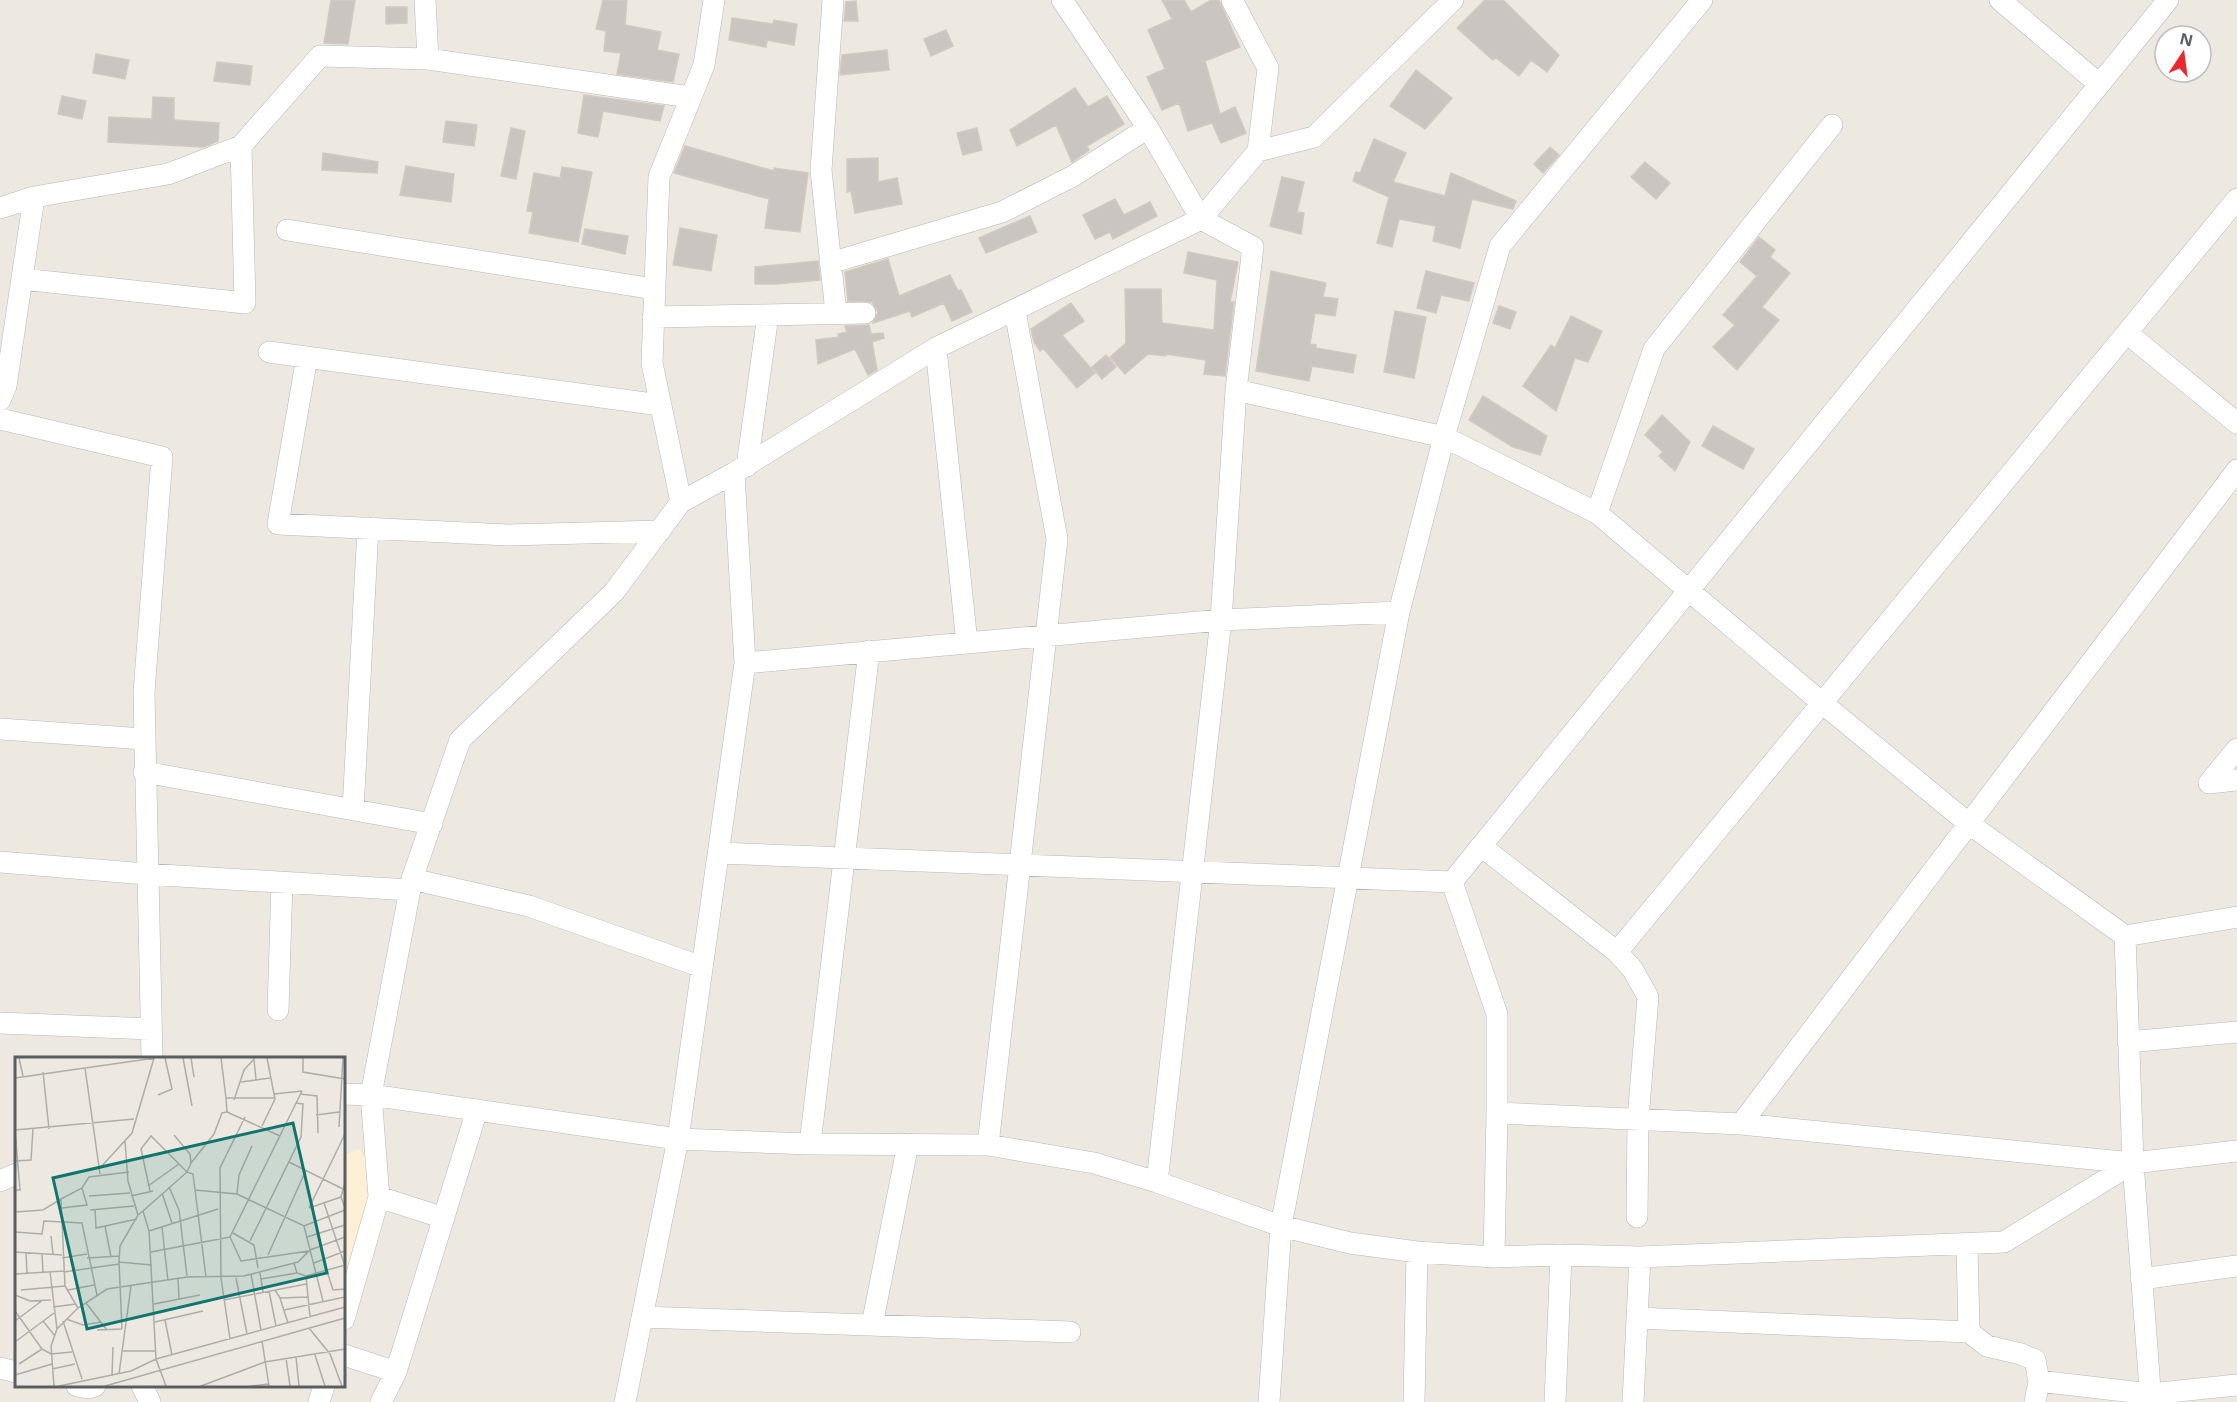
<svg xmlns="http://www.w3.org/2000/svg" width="2237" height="1402" viewBox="0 0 2237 1402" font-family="'Open Sans',sans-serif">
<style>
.commercial{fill:#fef0d4}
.building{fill:#cac5c0;stroke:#d2cabf;stroke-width:1.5}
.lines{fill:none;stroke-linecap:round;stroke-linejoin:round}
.street-casing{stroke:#b4b8bc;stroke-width:22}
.street{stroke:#fff;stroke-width:21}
.inset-road{fill:none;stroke:#aeadaa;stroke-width:1.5}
.view{fill:#0f766e;fill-opacity:0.15;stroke:#0f766e;stroke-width:3}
.inset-edge{fill:none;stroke:#595e62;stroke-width:3}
</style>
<rect width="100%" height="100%" fill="#ede9e1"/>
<path class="commercial" d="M 360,1149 L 374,1176 L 344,1306 L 344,1155 Z"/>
<path class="building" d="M 331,0 L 355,0 L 348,44 L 324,43 Z
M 603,0 L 627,0 L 625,25 L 661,32 L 657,50 L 679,54 L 673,82 L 617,74 L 621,53 L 604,51 L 606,31 L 596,29 Z
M 1162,0 L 1184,0 L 1191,12 L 1211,0 L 1219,0 L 1240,47 L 1205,61 L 1220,114 L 1235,107 L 1246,133 L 1221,143 L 1212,123 L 1188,131 L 1179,103 L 1162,110 L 1147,77 L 1165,69 L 1148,30 L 1172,19 Z
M 1485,0 L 1503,0 L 1559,55 L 1547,72 L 1531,60 L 1519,76 L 1495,57 L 1493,60 L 1457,28 Z
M 856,1 L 858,21 L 844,21 L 846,2 Z
M 386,7 L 407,7 L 407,23 L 386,24 Z
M 732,18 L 773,24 L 774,20 L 797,24 L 794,45 L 767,40 L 766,47 L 729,40 Z
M 946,30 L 953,46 L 931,56 L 924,39 Z
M 887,50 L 889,70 L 840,75 L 842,55 Z
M 96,54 L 129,60 L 125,79 L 93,73 Z
M 217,62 L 252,66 L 250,85 L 214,81 Z
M 1416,70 L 1452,98 L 1425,129 L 1390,106 Z
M 1075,88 L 1088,107 L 1107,96 L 1124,124 L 1087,146 L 1089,150 L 1072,162 L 1056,125 L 1017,146 L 1010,130 Z
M 584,95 L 664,106 L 660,121 L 603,111 L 598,137 L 578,133 Z
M 62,96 L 86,101 L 82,119 L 58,114 Z
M 153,97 L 174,98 L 174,120 L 219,123 L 218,141 L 204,147 L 108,142 L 109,117 L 152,119 Z
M 446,121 L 477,125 L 474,146 L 443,142 Z
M 511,128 L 525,131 L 516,179 L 501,176 Z
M 977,128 L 982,150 L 963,155 L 957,133 Z
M 1374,139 L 1406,153 L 1393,182 L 1445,196 L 1451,173 L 1516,201 L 1513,209 L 1472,199 L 1460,248 L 1433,241 L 1436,226 L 1399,219 L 1392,247 L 1377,243 L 1389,197 L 1353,181 L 1356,172 L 1360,173 Z
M 685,146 L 774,171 L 774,168 L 808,173 L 800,232 L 765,228 L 769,199 L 674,173 Z
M 1550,147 L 1559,155 L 1543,173 L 1534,164 Z
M 323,153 L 378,162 L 377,173 L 322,170 Z
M 878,158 L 878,182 L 897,178 L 902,204 L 855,213 L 851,191 L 847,192 L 847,159 Z
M 1645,162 L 1670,183 L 1656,199 L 1631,177 Z
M 406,166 L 454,174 L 451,202 L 400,195 Z
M 562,167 L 592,172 L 578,242 L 529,233 L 533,212 L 527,211 L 534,173 L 560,178 Z
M 1282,177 L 1304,182 L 1297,212 L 1304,213 L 1301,234 L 1270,226 Z
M 1115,199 L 1124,215 L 1150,202 L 1157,216 L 1113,239 L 1110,232 L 1095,239 L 1083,215 Z
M 1030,216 L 1037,232 L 986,253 L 979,238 Z
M 680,228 L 717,235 L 711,271 L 673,265 Z
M 585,229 L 628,236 L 625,254 L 582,244 Z
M 1759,237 L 1775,250 L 1770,257 L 1790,273 L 1762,307 L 1779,320 L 1737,370 L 1713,347 L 1735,325 L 1723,315 L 1757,276 L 1740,262 Z
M 1188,252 L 1238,262 L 1230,302 L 1234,302 L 1225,376 L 1204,374 L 1206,360 L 1166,354 L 1166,356 L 1148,354 L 1125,374 L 1110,357 L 1126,343 L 1125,289 L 1161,289 L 1162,323 L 1214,330 L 1217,280 L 1184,273 Z
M 888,259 L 899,296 L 950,275 L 958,291 L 961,290 L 972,312 L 952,321 L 944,303 L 912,317 L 910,311 L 873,323 L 878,312 L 872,302 L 848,301 L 845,272 Z
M 818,261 L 820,280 L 776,284 L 755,284 L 755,267 Z
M 1271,271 L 1326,283 L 1323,297 L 1338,299 L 1335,316 L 1315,313 L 1310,344 L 1316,345 L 1316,348 L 1356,355 L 1353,373 L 1312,366 L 1309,381 L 1256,371 Z
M 1426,271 L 1474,283 L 1469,301 L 1441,295 L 1436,313 L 1417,308 Z
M 1071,303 L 1084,321 L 1062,335 L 1095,373 L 1077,388 L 1043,348 L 1040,351 L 1034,342 L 1031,329 Z
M 1499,306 L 1516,312 L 1510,329 L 1493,323 Z
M 1395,311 L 1426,317 L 1414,378 L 1384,372 Z
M 1571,316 L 1602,331 L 1588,362 L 1575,358 L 1556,411 L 1523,386 L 1551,345 L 1555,348 Z
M 869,325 L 871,334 L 883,333 L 884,338 L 872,342 L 877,370 L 868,375 L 855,349 L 818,364 L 816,340 L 839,337 L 838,334 L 847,332 L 845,326 Z
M 1106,355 L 1116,367 L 1102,379 L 1092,367 Z
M 1483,396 L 1547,436 L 1540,455 L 1513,447 L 1469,420 Z
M 1662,415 L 1690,442 L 1675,471 L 1659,456 L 1663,452 L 1645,435 Z
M 1713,426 L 1754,449 L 1743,469 L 1702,446 Z"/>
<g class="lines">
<g class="street-casing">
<path id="street" d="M 425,0 L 428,59
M 833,0 L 821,170 L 836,313
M 1062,0 L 1148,128 L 1201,219 L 1258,151 L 1268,68 L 1232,0
M 2000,0 L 2099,84
M 1258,151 L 1314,137 L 1453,0
M 0,208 L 34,197
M 287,230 L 654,289
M 830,263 L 1002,212 L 1073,176 L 1148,128
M 22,279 L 245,303 L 241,146
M 653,317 L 865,313
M 2127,333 L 2237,423
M 936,348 L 967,643
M 269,352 L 660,405
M 307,357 L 278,524 L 508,535 L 660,531
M 1236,390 L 1444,437 L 1597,513 L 1821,702 L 1968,823 L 2125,936 L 2237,917
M 0,400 L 6,386 L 34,197 L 168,174 L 241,146 L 320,56 L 428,59 L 690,97
M 0,419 L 162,457 L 144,692 L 152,1058
M 747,466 L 768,315
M 734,473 L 936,348 L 1201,219 L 1253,247 L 1236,390 L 1221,620 L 1157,1182
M 1597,513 L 1654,349 L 1832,125
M 745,663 L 1221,620 L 1399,612
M 0,729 L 144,739
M 144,772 L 432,824
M 2209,783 L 2237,749
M 2209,783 L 2237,780
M 353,810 L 368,528
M 1481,846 L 1617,952 L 1633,970 L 1648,997 L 1638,1119 L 1637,1217
M 719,853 L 1452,882
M 0,862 L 146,874 L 410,890
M 412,879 L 460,740 L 614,592 L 681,502 L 652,363 L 659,177 L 704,65 L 714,0
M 1452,882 L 2168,0
M 1452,882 L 1497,1014 L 1497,1113 L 1741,1124 L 2133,1163
M 2125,936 L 2133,1163 L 2151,1402
M 1617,952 L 2237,199
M 278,1010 L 282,882
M 0,1023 L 151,1029
M 2128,1042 L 2237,1032
M 344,1094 L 371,1095 L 678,1139 L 810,1144 L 988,1145 L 1094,1163 L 1157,1182 L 1281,1226 L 1350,1243 L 1417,1252 L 1494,1257 L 1561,1255 L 1640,1257 L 2004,1242 L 2133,1163 L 2237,1151
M 1741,1124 L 2237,470
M 810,1144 L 869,651
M 988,1145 L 1057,539 L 1015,311
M 0,1181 L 16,1174
M 379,1197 L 444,1218
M 1967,1244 L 1969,1332 L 1987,1346 L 2021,1354 L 2035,1360 L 2039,1381 L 2035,1402
M 1494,1257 L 1497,1113
M 2141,1279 L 2237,1266
M 642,1317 L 1070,1332
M 1637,1318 L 1969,1332
M 344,1319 L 379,1197 L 371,1095 L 412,879 L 529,906 L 702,967
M 872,1325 L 908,1144
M 344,1355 L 396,1372
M 0,1368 L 16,1372
M 2039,1381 L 2150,1394 L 2237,1385
M 77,1386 L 88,1388 L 95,1386
M 142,1386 L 150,1402
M 319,1402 L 324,1386
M 381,1402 L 396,1372 L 477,1110
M 625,1402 L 678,1139 L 745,663 L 734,473 L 681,502
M 1269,1402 L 1281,1226 L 1399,612 L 1444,437 L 1500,246 L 1702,0
M 1414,1402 L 1417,1252
M 1555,1402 L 1561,1255
M 1633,1402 L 1640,1257"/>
</g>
<use href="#street" class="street"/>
</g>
<g transform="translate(15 1057)">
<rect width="330" height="330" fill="#ede9e1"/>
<path class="inset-road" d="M 4,1 L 8,19M 168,1 L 177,49M 176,1 L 179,20M 206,1 L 211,41M 288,1 L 288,15 L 330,22M 239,3 L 241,23M 70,11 L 85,117M 28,15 L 34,72M 0,21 L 140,1M 226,25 L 255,21M 259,37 L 287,34M 285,37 L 302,39 L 303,76M 143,38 L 157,32 L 150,1M 219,43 L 229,13 L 240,1M 212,55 L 265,79M 301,58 L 324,55M 247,69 L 260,42 L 252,1M 324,70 L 328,1M 0,73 L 119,62M 0,104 L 16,103 L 18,72M 274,105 L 330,133M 176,106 L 199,77 L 207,56 L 212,55 L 211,41 L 260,41M 84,112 L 117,76 L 139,1M 330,125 L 326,140 L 330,151M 133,129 L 164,107M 154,130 L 164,153 L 172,219M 0,133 L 5,133 L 0,73M 180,133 L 222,137 L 289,169 L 330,153M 135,134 L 126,92 L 136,79 L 172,115 L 176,106 L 175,97 L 159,78M 147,136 L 157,166M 222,137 L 224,118 L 237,89M 74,139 L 115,136M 116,139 L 138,134M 309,146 L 330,209M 47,151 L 72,148 L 67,131M 294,151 L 330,77M 294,151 L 326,140M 80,152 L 81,171 L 122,162M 75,153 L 119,149M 128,154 L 172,115 L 178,117 L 191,220M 0,155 L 28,153 L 46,142M 123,158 L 128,154 L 134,174 L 141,302 L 151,329M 90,169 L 96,200M 289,169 L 308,244M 147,170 L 153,224M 134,174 L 203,152M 0,175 L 27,177 L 29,164 L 67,166 L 82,238M 218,176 L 239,188 L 243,211M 36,179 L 38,197M 215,180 L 287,34M 215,180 L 226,204 L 294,194M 292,180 L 330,168M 235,184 L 286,80 L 288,47 L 281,46M 0,195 L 47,198M 11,195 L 12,216M 136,195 L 215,180M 27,196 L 28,215M 253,198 L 291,113M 47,201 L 72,197M 72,201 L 104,199M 104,205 L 105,189 L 123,158 L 113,124 L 110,84M 279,206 L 282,216 L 291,219 L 330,208M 299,206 L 330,194M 312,214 L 318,233 L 330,232M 35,215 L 42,272M 49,215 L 104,207M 245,216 L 248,235M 0,217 L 49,214M 236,217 L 246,273M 291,219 L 295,260M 221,221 L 232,277M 163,222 L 164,242M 246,222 L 282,216M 6,233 L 50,229M 53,233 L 79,228M 260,233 L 265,241 L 293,240M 254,234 L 261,269M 0,238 L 15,244 L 36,243M 265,241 L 273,266M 209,243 L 291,227M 71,246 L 92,273M 139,247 L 185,238M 38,250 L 61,247M 63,251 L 50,229 L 46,142 L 67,131 L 74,120 L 114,115M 269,253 L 330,240M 0,254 L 27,292M 51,262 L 68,268 L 86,265M 150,263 L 157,298M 0,264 L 28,243M 28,264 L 40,279M 48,264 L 67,322M 140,265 L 188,254M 294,271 L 315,297 L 327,329M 107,272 L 104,205 L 137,208M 82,273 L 107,272M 215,282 L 206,221 L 205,111 L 230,60M 247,284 L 254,329M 0,285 L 39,256M 107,294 L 141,294M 300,298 L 310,329M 281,300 L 284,329M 271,301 L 275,329M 4,307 L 27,292 L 36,297 L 57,295M 37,312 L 60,307M 104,317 L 116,229M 0,318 L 37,307M 97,319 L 98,290M 39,329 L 36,289 L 42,272 L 63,251 L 92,232 L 172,220 L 229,219 L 283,205 L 295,193 L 330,180M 44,329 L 116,314 L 141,302 L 330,250M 90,329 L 330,261M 186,329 L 250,305 L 330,292M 236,329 L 254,327"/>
<path class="view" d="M 278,66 L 312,216 L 72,272 L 38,121 Z"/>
<rect width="330" height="330" class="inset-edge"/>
</g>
<g transform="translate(2183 54) rotate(13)"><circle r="28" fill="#ffffff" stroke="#bdbfc0" stroke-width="1.5"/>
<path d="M0-4.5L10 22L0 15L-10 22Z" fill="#ec282d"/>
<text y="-9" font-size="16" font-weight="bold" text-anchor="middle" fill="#595e62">N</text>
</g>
</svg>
